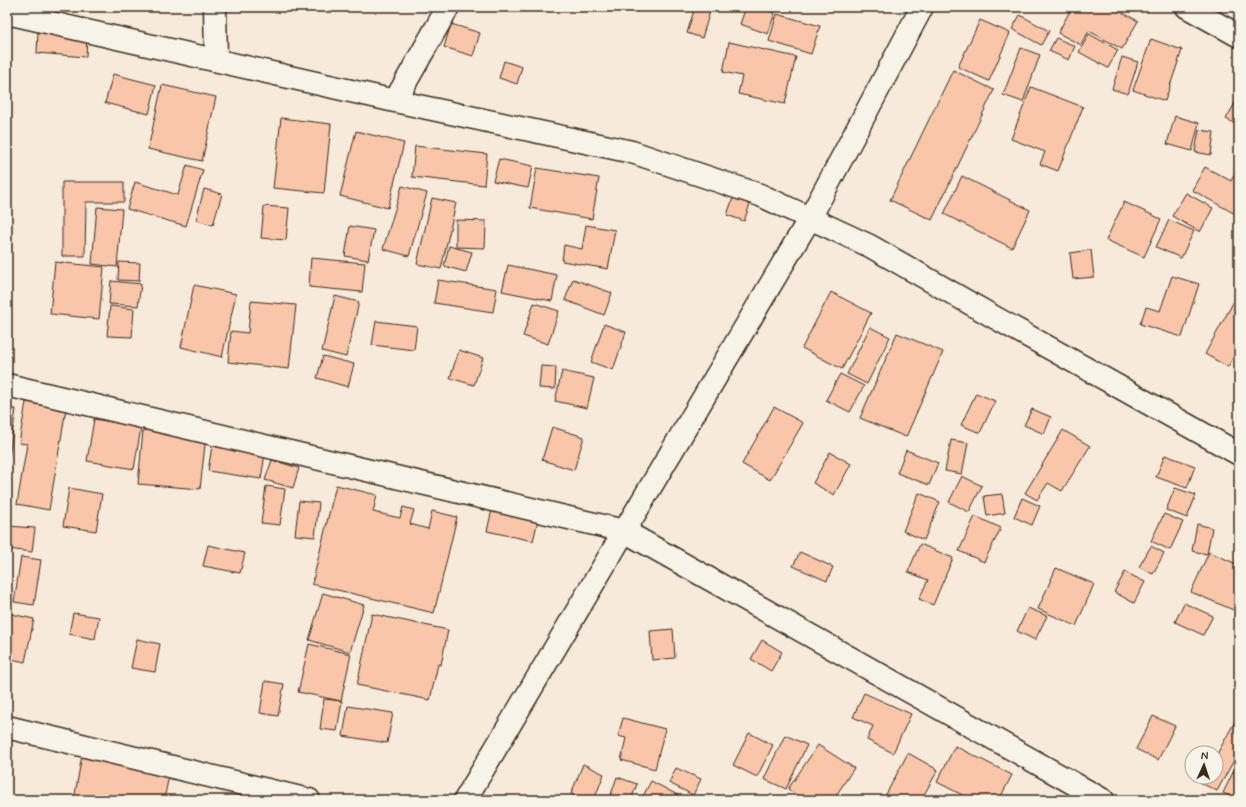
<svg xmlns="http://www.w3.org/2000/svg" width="1246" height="807" viewBox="0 0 1246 807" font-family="Mynerve,sans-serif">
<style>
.building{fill:#f9c6a9;stroke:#3b2a1e}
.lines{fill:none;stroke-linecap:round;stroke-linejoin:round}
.minor-casing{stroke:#3b2a1e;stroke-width:25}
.minor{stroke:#f7f3e8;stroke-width:22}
</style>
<rect width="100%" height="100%" fill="#f7eadb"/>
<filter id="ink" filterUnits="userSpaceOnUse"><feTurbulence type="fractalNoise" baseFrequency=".025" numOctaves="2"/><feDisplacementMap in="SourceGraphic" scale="8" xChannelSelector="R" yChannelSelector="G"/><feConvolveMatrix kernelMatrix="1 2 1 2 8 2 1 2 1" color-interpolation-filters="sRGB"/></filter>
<g filter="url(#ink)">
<path class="building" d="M 695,7 L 707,7 L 711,8 L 702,38 L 687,33 Z
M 746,7 L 755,7 L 775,13 L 768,34 L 740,24 Z
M 1072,7 L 1112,7 L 1138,21 L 1122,49 L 1089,31 L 1081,45 L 1058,33 Z
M 777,14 L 820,26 L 811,54 L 769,41 Z
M 1020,15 L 1049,31 L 1041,45 L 1012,29 Z
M 980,20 L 1010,33 L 989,81 L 958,67 Z
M 451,24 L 480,33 L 473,56 L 444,47 Z
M 38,31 L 87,35 L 86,57 L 37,53 Z
M 1089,34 L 1118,50 L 1108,68 L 1079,52 Z
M 1056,38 L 1075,46 L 1069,60 L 1049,51 Z
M 1151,39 L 1182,50 L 1165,101 L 1133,90 Z
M 729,42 L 796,57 L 785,104 L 738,94 L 742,76 L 723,72 Z
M 1021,48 L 1040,55 L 1023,102 L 1003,95 Z
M 1122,57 L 1138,62 L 1128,94 L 1112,89 Z
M 504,61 L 522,67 L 517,84 L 499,78 Z
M 953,70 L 994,90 L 932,220 L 890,200 Z
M 113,74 L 156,85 L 149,114 L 105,103 Z
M 162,85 L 216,97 L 202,161 L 148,149 Z
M 1031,87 L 1083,107 L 1058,171 L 1040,164 L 1045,152 L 1011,139 Z
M 1239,96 L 1239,126 L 1226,119 Z
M 1175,116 L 1199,123 L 1192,151 L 1167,144 Z
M 281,118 L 331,124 L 324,193 L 273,188 Z
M 1199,130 L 1214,132 L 1211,155 L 1195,152 Z
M 356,131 L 404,143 L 388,208 L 340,196 Z
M 415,146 L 487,154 L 484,185 L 412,177 Z
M 499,159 L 533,166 L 528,188 L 493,181 Z
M 187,165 L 203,170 L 186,226 L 127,209 L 135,182 L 178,195 Z
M 1205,167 L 1231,181 L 1237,169 L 1239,170 L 1239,216 L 1192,190 Z
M 537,168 L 599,178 L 592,219 L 530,208 Z
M 962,176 L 1030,210 L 1012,248 L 944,214 Z
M 62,182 L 124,182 L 124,202 L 86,202 L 85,256 L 62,256 Z
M 402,186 L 427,193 L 409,256 L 383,249 Z
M 204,189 L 222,194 L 213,225 L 196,220 Z
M 1186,193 L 1213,208 L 1200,232 L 1172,216 Z
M 432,198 L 456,203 L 441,269 L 417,264 Z
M 733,198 L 750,204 L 744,221 L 727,215 Z
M 1124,202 L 1161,219 L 1144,257 L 1106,240 Z
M 264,206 L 289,208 L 286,240 L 261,238 Z
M 97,207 L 122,209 L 117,267 L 92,264 Z
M 456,220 L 486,221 L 485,248 L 456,247 Z
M 1169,220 L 1194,231 L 1181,258 L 1156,247 Z
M 586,225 L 615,230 L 608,269 L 562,261 L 564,245 L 582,249 Z
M 350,226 L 374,230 L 368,260 L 345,256 Z
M 449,246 L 472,252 L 466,272 L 444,266 Z
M 1091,250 L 1094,277 L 1073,279 L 1070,253 Z
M 311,258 L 365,263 L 362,292 L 309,287 Z
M 55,262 L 104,267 L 99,319 L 50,314 Z
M 119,262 L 140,263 L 139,281 L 118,280 Z
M 508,265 L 557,275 L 552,301 L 502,291 Z
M 1172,276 L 1199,284 L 1182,337 L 1140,324 L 1146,307 L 1160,311 Z
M 573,279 L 612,293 L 604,315 L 565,300 Z
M 438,280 L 497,289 L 493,312 L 434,303 Z
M 111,281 L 141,284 L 138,306 L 109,304 Z
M 194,285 L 236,294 L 222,357 L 181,347 Z
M 831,292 L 871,313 L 842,369 L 802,348 Z
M 1239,292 L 1239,346 L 1228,367 L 1205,354 Z
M 335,296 L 359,302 L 346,357 L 322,351 Z
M 251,301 L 296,305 L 289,369 L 228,362 L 231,331 L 248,333 Z
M 534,303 L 559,311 L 548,344 L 523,336 Z
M 110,306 L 134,309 L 132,337 L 107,336 Z
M 376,321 L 417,326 L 414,350 L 372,345 Z
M 604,324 L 626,332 L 613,370 L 591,362 Z
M 870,327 L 890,337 L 867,384 L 847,374 Z
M 897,333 L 943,352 L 906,437 L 860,418 Z
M 459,350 L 483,358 L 474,385 L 450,378 Z
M 323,356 L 354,364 L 348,387 L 317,378 Z
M 541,366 L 556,367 L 555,389 L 539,388 Z
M 562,371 L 594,378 L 587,408 L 555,401 Z
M 840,374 L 864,386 L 850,412 L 826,400 Z
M 976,393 L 995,401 L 980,433 L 961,425 Z
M 26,402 L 66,409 L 49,510 L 17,504 L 27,444 L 19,443 Z
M 774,407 L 803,423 L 770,480 L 742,464 Z
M 7,408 L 16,409 L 9,457 L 7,456 Z
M 1032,409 L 1051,417 L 1044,434 L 1024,425 Z
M 94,419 L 141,427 L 134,469 L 87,461 Z
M 552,427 L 584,437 L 574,470 L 542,460 Z
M 143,430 L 206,436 L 200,489 L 138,484 Z
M 1063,430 L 1090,446 L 1062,491 L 1048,483 L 1037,500 L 1025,493 Z
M 951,440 L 968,443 L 962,474 L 945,471 Z
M 212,446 L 265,454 L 261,479 L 208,471 Z
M 906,450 L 938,463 L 929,485 L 897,473 Z
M 830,452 L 851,464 L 834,495 L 813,483 Z
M 1165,455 L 1195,466 L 1187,488 L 1156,477 Z
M 272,460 L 299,468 L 293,488 L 265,480 Z
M 962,476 L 982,486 L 969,512 L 949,502 Z
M 336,485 L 377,495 L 373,512 L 400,518 L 403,507 L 414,510 L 410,524 L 428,529 L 432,511 L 457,517 L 434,613 L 312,584 Z
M 266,486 L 285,489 L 280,525 L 261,523 Z
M 69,488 L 102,494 L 96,531 L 63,526 Z
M 1175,488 L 1196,495 L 1187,518 L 1166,510 Z
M 919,493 L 940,502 L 924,540 L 903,531 Z
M 1002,494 L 1005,513 L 987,516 L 984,496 Z
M 1022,498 L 1040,506 L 1032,525 L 1014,517 Z
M 299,501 L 319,503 L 315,537 L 295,535 Z
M 493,505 L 539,516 L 533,541 L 487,531 Z
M 1164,514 L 1183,522 L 1170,550 L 1151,541 Z
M 975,516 L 1001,528 L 984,562 L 959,551 Z
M 1197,524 L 1212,528 L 1207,554 L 1192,551 Z
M 7,526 L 35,528 L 32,552 L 8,549 L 7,557 Z
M 920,544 L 953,558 L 933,605 L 919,599 L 928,580 L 908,572 Z
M 208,545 L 245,553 L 240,573 L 203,566 Z
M 1151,546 L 1164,553 L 1153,574 L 1139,567 Z
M 800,552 L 833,567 L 827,581 L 793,566 Z
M 1209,552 L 1239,565 L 1238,612 L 1191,592 Z
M 21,557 L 41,560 L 34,605 L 14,602 Z
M 1056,568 L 1094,584 L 1076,626 L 1038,609 Z
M 1125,572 L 1145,582 L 1134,603 L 1114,592 Z
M 323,593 L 364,605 L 350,652 L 309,640 Z
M 1184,603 L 1213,616 L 1203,635 L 1175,622 Z
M 1028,608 L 1047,616 L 1035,640 L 1017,631 Z
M 7,613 L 34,619 L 25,662 L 7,658 Z
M 73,613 L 99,617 L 95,639 L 69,634 Z
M 372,614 L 448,630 L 441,665 L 438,664 L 430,700 L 357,685 Z
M 673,629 L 675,658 L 652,660 L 650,631 Z
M 137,639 L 160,644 L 155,672 L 131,668 Z
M 762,640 L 782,652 L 771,671 L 751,659 Z
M 309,644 L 351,654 L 341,701 L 298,692 Z
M 265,681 L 284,684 L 278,716 L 260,713 Z
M 864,693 L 911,714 L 893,753 L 867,740 L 873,726 L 853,717 Z
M 324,699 L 342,701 L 337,731 L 320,729 Z
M 348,706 L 393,713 L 387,743 L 343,736 Z
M 1239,714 L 1239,751 L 1217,791 L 1201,783 L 1204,777 L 1216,777 L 1216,756 Z
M 1153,716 L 1175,726 L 1158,760 L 1136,749 Z
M 623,718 L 665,729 L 655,769 L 621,760 L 626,738 L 618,736 Z
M 749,733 L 773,745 L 757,777 L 733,765 Z
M 785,735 L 807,745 L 786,789 L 764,779 Z
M 818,745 L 854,768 L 833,800 L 804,800 L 788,789 Z
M 955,746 L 1012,775 L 999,800 L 972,800 L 937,782 Z
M 908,753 L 938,770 L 921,800 L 883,800 Z
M 82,755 L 170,770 L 164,800 L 123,800 L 124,799 L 103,795 L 102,800 L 74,800 Z
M 1239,760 L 1239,800 L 1238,800 L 1223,793 Z
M 583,764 L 604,774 L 594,800 L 584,800 L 571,794 Z
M 676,768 L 701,779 L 693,795 L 669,783 Z
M 617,777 L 637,784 L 631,800 L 609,800 Z
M 651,781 L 687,800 L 641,800 Z"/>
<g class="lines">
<g class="minor-casing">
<path id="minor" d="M 215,7 L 216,60
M 1187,7 L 1239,36
M 7,13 L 395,101 L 632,152 L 760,195 L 870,246 L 994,317 L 1239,454
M 395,101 L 448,7
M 7,385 L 624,531 L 1103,800
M 7,727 L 309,800
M 465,800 L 810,218 L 922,7"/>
</g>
<use href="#minor" class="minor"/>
</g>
</g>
<rect width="1246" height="807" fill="none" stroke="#f7f3e8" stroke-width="24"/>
<rect x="12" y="12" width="1222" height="783" fill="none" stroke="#3b2a1e" stroke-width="1.5" filter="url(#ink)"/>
<g transform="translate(1204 765) rotate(3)"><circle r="19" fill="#f7f3e8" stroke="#aca397"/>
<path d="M0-3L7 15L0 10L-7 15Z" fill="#3b2a1e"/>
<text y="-6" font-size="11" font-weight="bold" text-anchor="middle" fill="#3b2a1e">N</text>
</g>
</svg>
